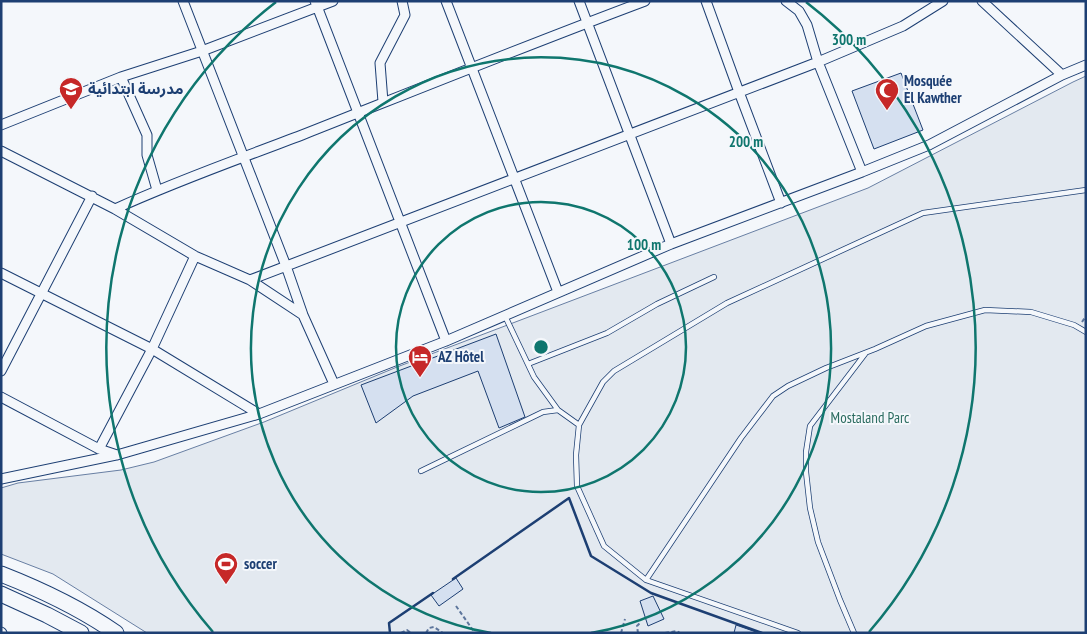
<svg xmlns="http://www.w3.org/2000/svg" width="1087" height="634" viewBox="0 0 1087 634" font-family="'PT Sans Narrow','Noto Sans Arabic',sans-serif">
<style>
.green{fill:#e3e9f0;stroke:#687fa3}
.building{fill:#d5e0f0;stroke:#1d3f73}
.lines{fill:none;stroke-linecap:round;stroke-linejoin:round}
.service-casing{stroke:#1d3f73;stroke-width:6}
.minor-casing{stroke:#1d3f73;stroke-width:11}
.trunk-casing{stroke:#1d3f73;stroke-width:17}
.path{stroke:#5e769c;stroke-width:2;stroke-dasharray:4 2.5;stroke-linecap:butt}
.service{stroke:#f4f7fb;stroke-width:4.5}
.minor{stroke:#f4f7fb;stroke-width:9}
.trunk{stroke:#f4f7fb;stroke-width:15}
.wall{stroke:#1d3f73;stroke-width:2.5}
.ring{fill:none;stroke:#0f766e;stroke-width:2.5}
.labels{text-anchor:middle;stroke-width:4;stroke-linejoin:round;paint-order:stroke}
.poi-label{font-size:15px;font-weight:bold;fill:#1d3f73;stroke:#f4f7fb;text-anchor:start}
.park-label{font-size:15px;fill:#2c6c60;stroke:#f4f7fb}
.centre{fill:#0f766e;stroke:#f4f7fb;stroke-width:2.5}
.ring-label{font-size:15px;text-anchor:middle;font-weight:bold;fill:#0f766e;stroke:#f4f7fb;stroke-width:4;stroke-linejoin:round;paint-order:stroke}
</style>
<rect width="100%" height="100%" fill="#f4f7fb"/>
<path class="green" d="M 1086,76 L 1086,633 L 147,633 L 53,574 L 1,554 L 1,488 L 18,483 L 121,470 L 154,462 L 264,422 L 397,367 L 868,188 L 1073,82 Z"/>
<path class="building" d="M 901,73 L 923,130 L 874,149 L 852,91 Z
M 496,334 L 525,417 L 499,428 L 478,371 L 413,396 L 376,423 L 361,385 Z
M 456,578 L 463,589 L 439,606 L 431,595 Z
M 653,596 L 664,619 L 648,626 L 640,601 Z
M 736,625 L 759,633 L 734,633 Z"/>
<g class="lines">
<g class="service-casing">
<path id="service" d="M 505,316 L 534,377 L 558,410 L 579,425
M 528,364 L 607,333 L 657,304 L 714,277
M 421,471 L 543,412 L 558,410
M 646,580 L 741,438 L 773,396 L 788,386 L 826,368 L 875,349 L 926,326 L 985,310 L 1031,312 L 1074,325 L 1086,332
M 798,633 L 646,580 L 604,546 L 577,486 L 576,455 L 579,425 L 603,382 L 614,371 L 727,303 L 923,213 L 1086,190
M 854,633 L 840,600 L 818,542 L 810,508 L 806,472 L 806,452 L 810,426 L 865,354"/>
</g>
<g class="minor-casing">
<path id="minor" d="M 183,1 L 286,266 L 303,315 L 334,384
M 315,1 L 446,341
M 446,1 L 558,292
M 579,1 L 671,244
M 706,1 L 739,92 L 781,203
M 786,1 L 799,11 L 807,25 L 818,62 L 862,172
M 982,1 L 1062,75
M 121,77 L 147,135 L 147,155 L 157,190
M 383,102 L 380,63 L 405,15 L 402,1
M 1,125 L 121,77 L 202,51 L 333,1
M 1,151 L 115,209 L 195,256 L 250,280 L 303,315
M 115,209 C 176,181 239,159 302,135 C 416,90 530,44 645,1
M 1,273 L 152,349 L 259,414
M 250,280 L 818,62 L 903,26 L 943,1
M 1,371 L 92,196
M 1,397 L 99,449 L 117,455 L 259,414 L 446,341 L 671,244 L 862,172 L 929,145 L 1062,75 L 1086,65
M 99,449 L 152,349 L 195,256
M 1,479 L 116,455
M 1,632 L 2,633"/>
</g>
<g class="trunk-casing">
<path id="trunk" d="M 1,574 C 42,590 80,608 116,633
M 1,594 L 47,615 L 81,633"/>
</g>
<path class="path" d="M 1082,322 L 1086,316
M 456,606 L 475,633
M 401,633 L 407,630 L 411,633
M 426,633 L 429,628 L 434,627 L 443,633
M 621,633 L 625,619
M 638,633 L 637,626 L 640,623
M 665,633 L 677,631 L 680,633"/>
<use href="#service" class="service"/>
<use href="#minor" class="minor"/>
<use href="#trunk" class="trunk"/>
<path class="wall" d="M 453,579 L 569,498 L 591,556 L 651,593 L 762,633
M 390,633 L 389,623 L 433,593"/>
</g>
<g class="ring">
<circle cx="541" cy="347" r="145"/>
<path d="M491 633A290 290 0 1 1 591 633"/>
<path d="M213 632A435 435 0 0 1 276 2M806 2A435 435 0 0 1 869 632"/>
</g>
<defs>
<g id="school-pin" transform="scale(1.25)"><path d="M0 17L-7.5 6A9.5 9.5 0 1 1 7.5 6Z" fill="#c62828" stroke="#f4f7fb"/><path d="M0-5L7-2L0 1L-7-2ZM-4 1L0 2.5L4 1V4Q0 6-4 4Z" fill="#fff"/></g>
<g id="mosque-pin" transform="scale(1.25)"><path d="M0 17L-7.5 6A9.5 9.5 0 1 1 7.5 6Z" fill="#c62828" stroke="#f4f7fb"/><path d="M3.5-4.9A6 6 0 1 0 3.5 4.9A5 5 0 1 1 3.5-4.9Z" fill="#fff"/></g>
<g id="hotel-pin" transform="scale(1.25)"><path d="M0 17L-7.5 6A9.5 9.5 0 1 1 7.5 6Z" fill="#c62828" stroke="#f4f7fb"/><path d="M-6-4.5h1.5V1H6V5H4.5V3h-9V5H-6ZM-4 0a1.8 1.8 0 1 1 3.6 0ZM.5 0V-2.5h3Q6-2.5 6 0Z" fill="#fff"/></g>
<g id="stadium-pin" transform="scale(1.25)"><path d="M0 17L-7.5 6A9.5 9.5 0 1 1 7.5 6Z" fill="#c62828" stroke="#f4f7fb"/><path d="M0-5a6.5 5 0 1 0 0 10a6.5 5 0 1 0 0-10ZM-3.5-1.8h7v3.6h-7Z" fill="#fff"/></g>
</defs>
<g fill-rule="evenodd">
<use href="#school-pin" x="71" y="89"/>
<use href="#mosque-pin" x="887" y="90"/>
<use href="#hotel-pin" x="420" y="357"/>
<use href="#stadium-pin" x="226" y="564"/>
</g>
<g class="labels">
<g class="poi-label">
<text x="904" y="86">Mosquée<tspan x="904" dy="17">El Kawther</tspan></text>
<text x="88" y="94">مدرسة ابتدائية</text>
<text x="438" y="362">AZ Hôtel</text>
<text x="244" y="569">soccer</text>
</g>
<g class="park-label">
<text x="870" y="423">Mostaland Parc</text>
</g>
</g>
<circle cx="541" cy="347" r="8" class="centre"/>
<g class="ring-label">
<text x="849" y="45">300 m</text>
<text x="746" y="147">200 m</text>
<text x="644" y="250">100 m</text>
</g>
<rect width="1087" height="634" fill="none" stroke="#1d3f73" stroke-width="5"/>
</svg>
